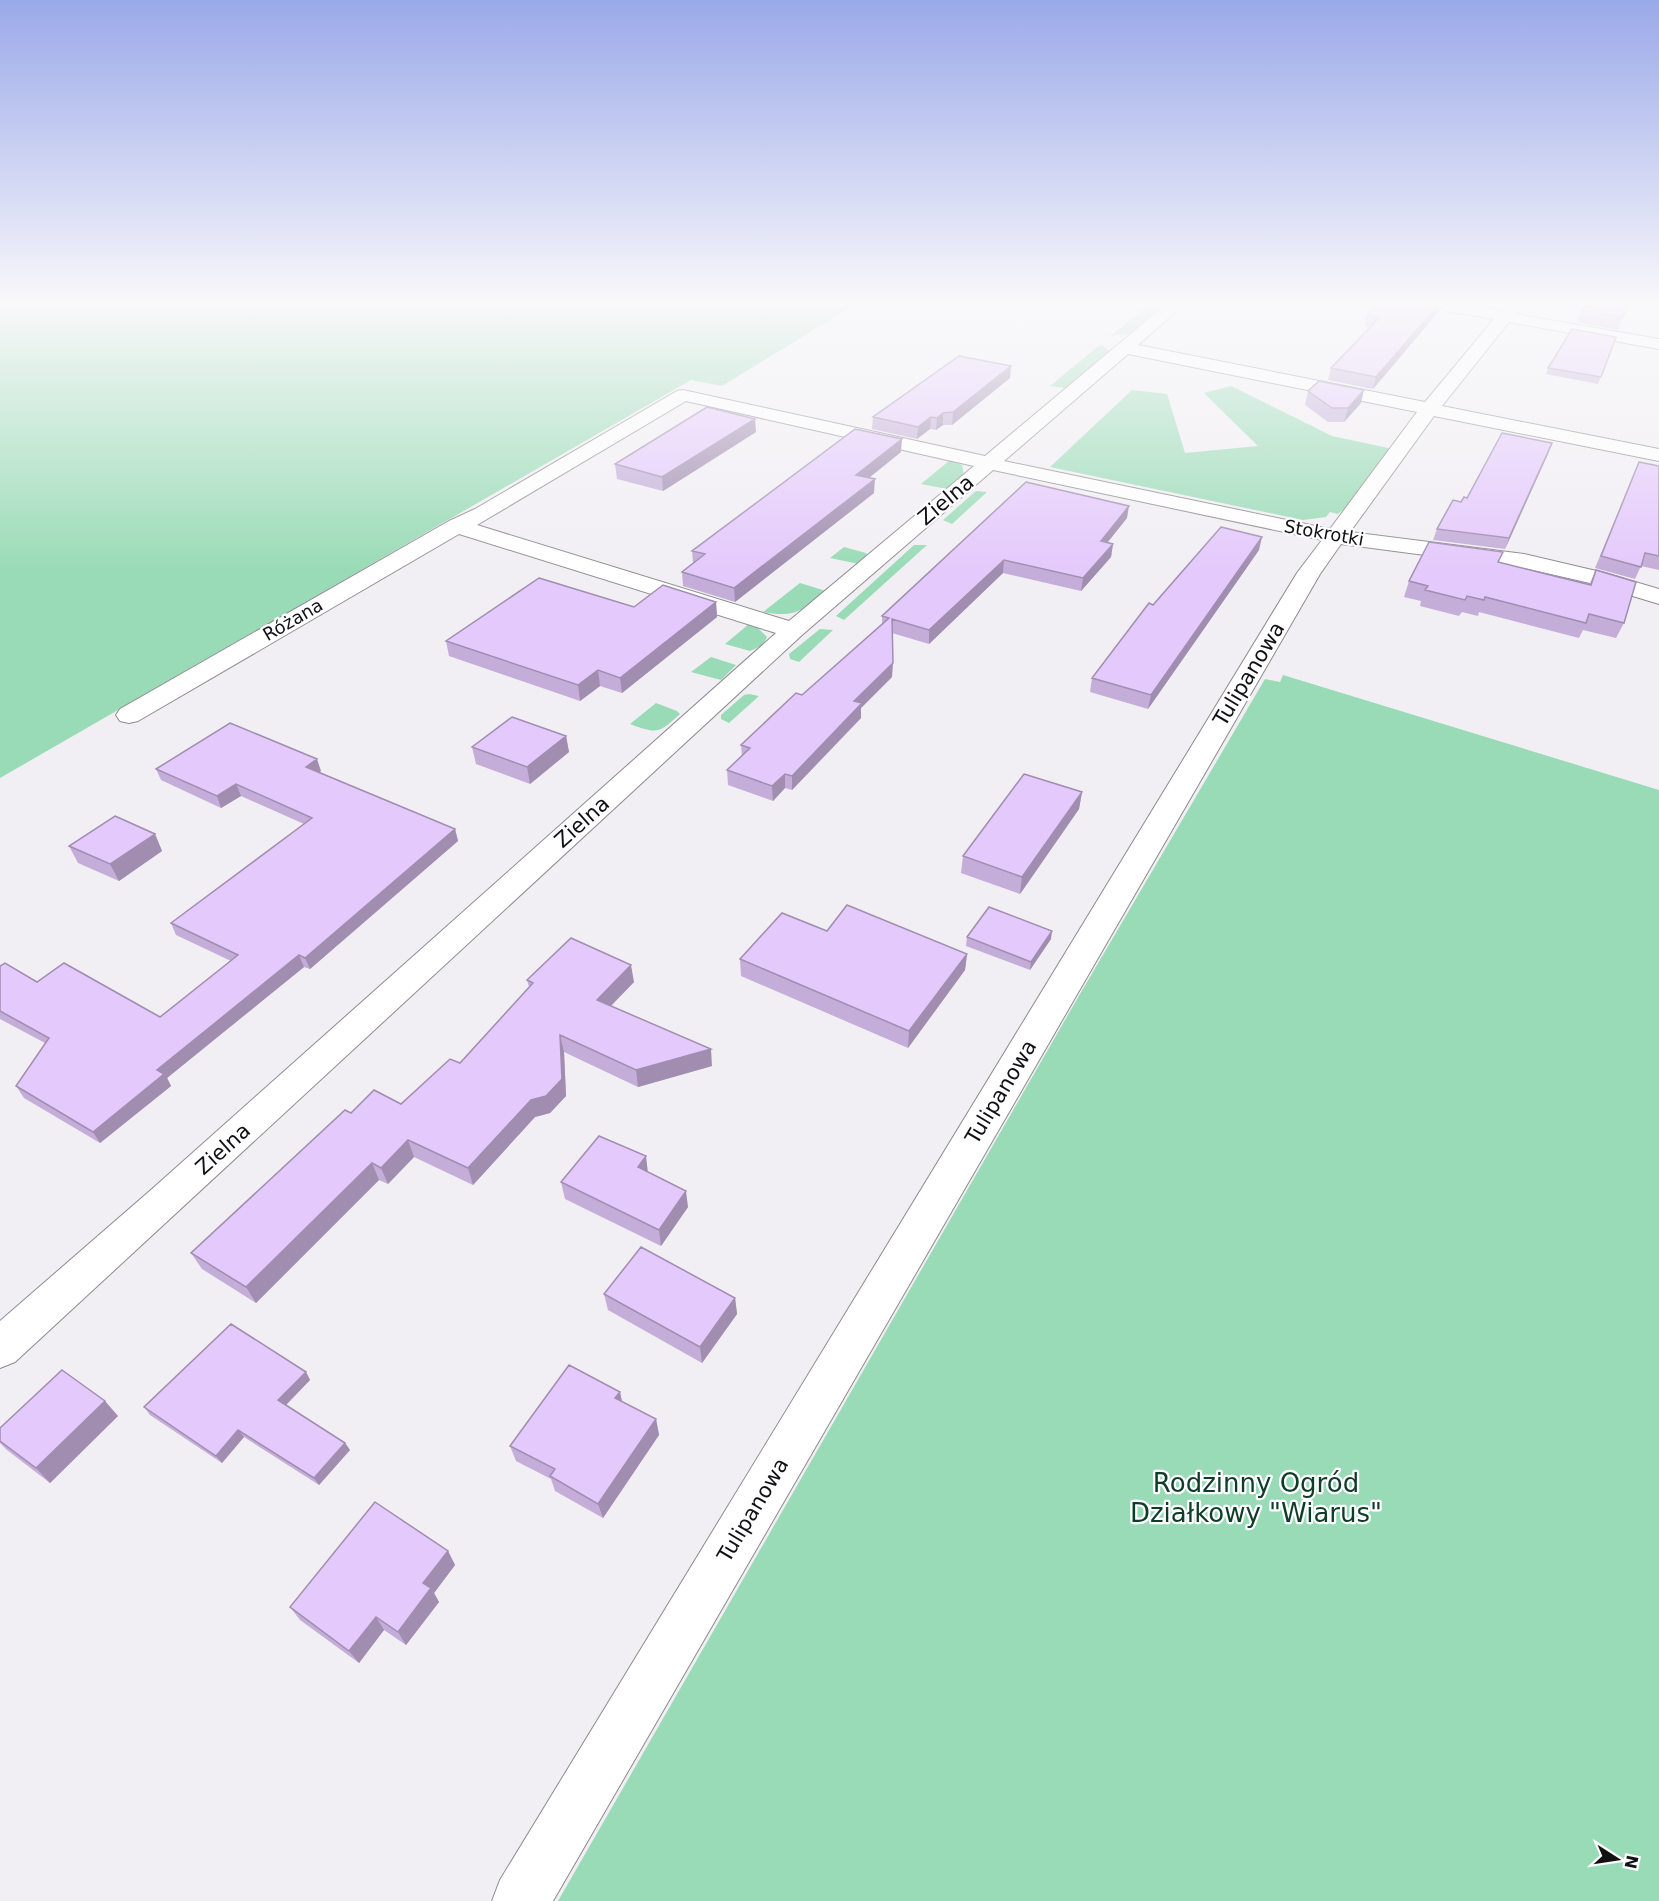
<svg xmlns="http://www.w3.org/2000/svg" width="1659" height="1901" viewBox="0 0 1659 1901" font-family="'DejaVu Sans',sans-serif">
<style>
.green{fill:#99dbb6}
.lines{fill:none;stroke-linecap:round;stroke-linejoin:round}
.minor-casing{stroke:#8d8b8f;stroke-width:2}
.minor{fill:#fff;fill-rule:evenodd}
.wall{fill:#c4add9}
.shaded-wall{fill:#a08db0}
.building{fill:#e4c9fc;stroke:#a08db0;stroke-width:1.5}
.labels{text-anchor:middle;stroke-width:4.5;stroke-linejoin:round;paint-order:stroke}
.far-street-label{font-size:18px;fill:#121112;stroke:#fefdff}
.street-label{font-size:21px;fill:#121112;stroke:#fefdff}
.near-park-label{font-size:26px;fill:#0f3c27;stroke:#fefdff}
</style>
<rect width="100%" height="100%" fill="#f1eff3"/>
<path class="green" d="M 0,306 L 853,306 L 722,386 L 691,380 L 0,778 Z
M 1148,306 L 1162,306 L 1129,334 L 1110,336 Z
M 1101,344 L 1109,351 L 1065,388 L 1050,386 Z
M 1231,386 L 1332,436 L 1393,449 L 1356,499 L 1338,514 L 1330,512 L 1326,517 L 1303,520 L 1050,467 L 1132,390 L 1167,394 L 1185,453 L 1258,446 L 1204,393 Z
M 950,460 L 962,465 L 964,476 L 947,489 L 921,484 Z
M 976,491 L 987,492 L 952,524 L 943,520 Z
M 914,545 L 927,545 L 844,620 L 836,616 Z
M 844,547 L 866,553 L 868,556 L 859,564 L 830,558 Z
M 800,583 L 826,591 C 802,611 795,618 763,612 Z
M 749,624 L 758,628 L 767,637 L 763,645 L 750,651 L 725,644 Z
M 820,629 L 833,630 L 799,662 L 790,659 L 789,654 Z
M 711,657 L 736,665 L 721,680 L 691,672 Z
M 1283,675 L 1659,790 L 1659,1901 L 558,1901 L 1080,994 L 1265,679 L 1280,682 Z
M 749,694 L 759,696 L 729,723 L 721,719 L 721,715 L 744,695 Z
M 656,703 L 677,711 L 680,714 C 658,734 657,734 630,724 Z"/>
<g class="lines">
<g class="minor-casing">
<path id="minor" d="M 1164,306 L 1182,306 L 1138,345 L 1425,402 L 1494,319 L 1446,311 L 1438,306 L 1473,306 L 1501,311 L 1505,306 L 1522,306 L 1516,314 L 1659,339 L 1659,349 L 1509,322 L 1442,406 L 1659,449 L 1659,461 L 1434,416 L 1350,532 L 1524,554 L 1605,573 L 1659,589 L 1659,604 L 1590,583 L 1524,568 L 1341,544 L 1320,574 L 553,1901 L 492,1901 L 500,1880 L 1297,573 L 1322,540 L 993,470 L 802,635 L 15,1362 L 0,1368 L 0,1321 L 152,1189 L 776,633 L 459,534 L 138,721 L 129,723 L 120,721 L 116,715 L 120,709 L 449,521 L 475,509 L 677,391 L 683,390 L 985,456 ZM 1128,354 L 1417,412 L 1330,529 L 1004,461 ZM 686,401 L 974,466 L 789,621 L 477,525 Z"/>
</g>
<use href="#minor" class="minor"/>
</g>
<path class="wall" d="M 1378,306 L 1442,306 L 1440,310 L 1373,389 L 1328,380 L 1331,368 L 1370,328 L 1364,326 L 1367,315 Z
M 1582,310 L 1623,317 L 1618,330 L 1577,322 Z
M 1616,337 L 1598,384 L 1546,374 L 1548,368 Z
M 1010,378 L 952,425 L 943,425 L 936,430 L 930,429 L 917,439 L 872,429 L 873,417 Z
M 1308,391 L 1361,403 L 1344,422 L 1328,422 L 1305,405 Z
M 756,432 L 663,491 L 617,479 L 615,464 Z
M 901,452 L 869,478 L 874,493 L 735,602 L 683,586 L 682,572 L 693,563 L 692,551 Z
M 1548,454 L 1505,549 L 1433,540 L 1437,529 L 1461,502 Z
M 1659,466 L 1659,570 L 1641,566 L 1635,579 L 1595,568 L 1634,474 Z
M 1026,482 L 1127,518 L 1108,542 L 1113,544 L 1111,557 L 1081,591 L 1003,573 L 929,644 L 892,633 L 892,677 L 861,708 L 861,718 L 792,790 L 785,788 L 773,801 L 728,785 L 727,770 L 742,756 L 741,745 L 802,695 L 882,624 L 882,616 Z
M 1259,550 L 1148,709 L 1090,692 L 1092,678 Z
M 1499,562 L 1589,585 L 1596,570 L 1624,623 L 1616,638 L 1583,630 L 1579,638 L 1479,612 L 1478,616 L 1462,612 L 1459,616 L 1420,606 L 1421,601 L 1404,597 L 1409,581 Z
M 716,602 L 717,617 L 622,693 L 600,686 L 580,701 L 449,656 L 446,641 L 634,607 Z
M 566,736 L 569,752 L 530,784 L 476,764 L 472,747 Z
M 156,769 L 321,771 L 319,772 L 455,829 L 458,841 L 310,969 L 304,967 L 167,1078 L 171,1086 L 100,1143 L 24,1098 L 16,1086 L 45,1043 L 0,1019 L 0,966 L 37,982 L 160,1017 L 231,961 L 176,935 L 171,923 L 304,824 L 241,796 L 221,808 L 161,780 Z
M 1082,792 L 1079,809 L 1020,894 L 961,873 L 963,856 Z
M 155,834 L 162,851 L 119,881 L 78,863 L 69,846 Z
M 827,931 L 967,954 L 965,970 L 908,1048 L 741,976 L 740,959 Z
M 967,937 L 1051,939 L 1030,970 L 966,946 Z
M 527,980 L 634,982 L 611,1006 L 712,1066 L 638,1087 L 564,1052 L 566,1096 L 550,1113 L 535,1117 L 473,1185 L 414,1157 L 388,1184 L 379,1180 L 256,1303 L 202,1269 L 191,1253 L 351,1113 L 401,1104 L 460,1063 L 529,987 Z
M 648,1173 L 688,1207 L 661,1246 L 565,1199 L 561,1182 Z
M 604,1294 L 735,1298 L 737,1314 L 702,1363 L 608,1310 Z
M 306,1372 L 310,1380 L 286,1405 L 345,1443 L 350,1450 L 319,1485 L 244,1437 L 222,1463 L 150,1415 L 144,1407 Z
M 620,1392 L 622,1402 L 656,1419 L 659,1435 L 603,1518 L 555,1491 L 551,1479 L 516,1461 L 510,1446 Z
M 118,1416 L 50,1483 L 7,1450 L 0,1443 L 0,1428 Z
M 448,1551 L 455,1565 L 434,1593 L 439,1602 L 406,1645 L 384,1630 L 359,1663 L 300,1620 L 290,1607 Z"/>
<path class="shaded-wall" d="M 1437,306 L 1442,306 L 1440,310 L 1373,389 L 1376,377 Z
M 1011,366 L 1010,378 L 952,425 L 953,412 Z
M 1364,390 L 1361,403 L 1344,422 L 1348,408 Z
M 943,413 L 943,425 L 936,430 L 937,418 Z
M 931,417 L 930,429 L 917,439 L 918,427 Z
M 755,419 L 756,432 L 663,491 L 662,477 Z
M 902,439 L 901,452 L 856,488 L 856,475 Z
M 1552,443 L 1548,454 L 1505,549 L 1509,538 Z
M 875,479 L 874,493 L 735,602 L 734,588 Z
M 1129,506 L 1127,518 L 1098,554 L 1101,541 Z
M 1262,537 L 1259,550 L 1148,709 L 1151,695 Z
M 1113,544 L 1111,557 L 1081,591 L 1083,578 Z
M 1004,560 L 1003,573 L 929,644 L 929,630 Z
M 716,602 L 717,617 L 622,693 L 620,678 Z
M 893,663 L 892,677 L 861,708 L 861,718 L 792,790 L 792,776 L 854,701 Z
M 598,670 L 600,686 L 580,701 L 578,685 Z
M 566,736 L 569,752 L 530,784 L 527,767 Z
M 317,759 L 321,771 L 310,779 L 306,767 Z
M 785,774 L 785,788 L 773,801 L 772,786 Z
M 236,784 L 241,796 L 221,808 L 217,796 Z
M 1082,792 L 1079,809 L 1020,894 L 1022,877 Z
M 455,829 L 458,841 L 310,969 L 305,958 Z
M 155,834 L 162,851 L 119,881 L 110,864 Z
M 1052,931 L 1051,939 L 1030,970 L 1031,962 Z
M 967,954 L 965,970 L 908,1048 L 909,1031 Z
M 299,955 L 304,967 L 167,1078 L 171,1086 L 100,1143 L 93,1132 L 157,1070 Z
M 631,965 L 634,982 L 600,1017 L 597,1000 Z
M 560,1035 L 564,1052 L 566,1096 L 550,1113 L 535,1117 L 473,1185 L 468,1168 Z
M 711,1049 L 712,1066 L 638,1087 L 636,1070 Z
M 408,1140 L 414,1157 L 388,1184 L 381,1168 Z
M 646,1156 L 648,1173 L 638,1167 Z
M 372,1163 L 379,1180 L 256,1303 L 246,1287 Z
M 686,1191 L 688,1207 L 661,1246 L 659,1230 Z
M 735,1298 L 737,1314 L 702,1363 L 700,1347 Z
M 306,1372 L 310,1380 L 283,1408 L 278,1400 Z
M 620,1392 L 623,1407 L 615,1398 Z
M 105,1401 L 118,1416 L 50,1483 L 36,1468 Z
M 656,1419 L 659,1435 L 603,1518 L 598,1504 Z
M 238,1430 L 244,1437 L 222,1463 L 216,1456 Z
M 345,1443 L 350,1450 L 319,1485 L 314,1478 Z
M 448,1551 L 455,1565 L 434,1593 L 439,1602 L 406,1645 L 398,1632 L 423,1583 Z
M 376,1617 L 384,1630 L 359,1663 L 349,1651 Z"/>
<path class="building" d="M 1378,306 L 1437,306 L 1376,377 L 1331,368 L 1380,317 L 1367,315 Z
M 1585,306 L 1627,306 L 1623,317 L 1582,310 Z
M 1572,329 L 1616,337 L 1601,377 L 1548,368 Z
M 959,356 L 1011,366 L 953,412 L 943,413 L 937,418 L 931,417 L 918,427 L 873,417 Z
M 1319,381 L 1364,390 L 1348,408 L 1332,408 L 1308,391 Z
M 707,407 L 755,419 L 662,477 L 615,464 Z
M 855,429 L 902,439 L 856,475 L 875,479 L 734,588 L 682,572 L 705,554 L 692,551 Z
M 1502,433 L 1552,443 L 1509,538 L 1437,529 L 1453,500 L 1461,502 L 1464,497 L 1467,498 Z
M 1639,462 L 1659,466 L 1659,556 L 1645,553 L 1641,567 L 1601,556 Z
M 1026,482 L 1129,506 L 1101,541 L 1113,544 L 1083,578 L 1004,560 L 929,630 L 892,619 L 893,663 L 854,701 L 862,703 L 792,776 L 785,774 L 772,786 L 727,770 L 750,748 L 741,745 L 796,693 L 802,695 L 889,618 L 882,616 Z
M 1221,527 L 1262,537 L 1151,695 L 1092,678 L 1149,603 L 1153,605 Z
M 1429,542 L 1503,552 L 1498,562 L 1591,585 L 1596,570 L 1636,582 L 1624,623 L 1589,614 L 1586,623 L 1485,597 L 1484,600 L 1467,596 L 1465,600 L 1425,590 L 1428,586 L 1409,581 Z
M 539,578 L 634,607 L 663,585 L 716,602 L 620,678 L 598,670 L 578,685 L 446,641 Z
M 512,717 L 566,736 L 527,767 L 472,747 Z
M 230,723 L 317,759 L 306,767 L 455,829 L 305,958 L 299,955 L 157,1070 L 164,1074 L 93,1132 L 16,1086 L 49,1038 L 0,1011 L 0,966 L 5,963 L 37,982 L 64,963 L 160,1017 L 238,955 L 171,923 L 312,818 L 236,784 L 217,796 L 156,769 Z
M 1024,774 L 1082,792 L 1022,877 L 963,856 Z
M 115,816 L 155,834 L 110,864 L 69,846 Z
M 847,905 L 967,954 L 909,1031 L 740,959 L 782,913 L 827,931 Z
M 989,907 L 1052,931 L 1031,962 L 967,937 Z
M 571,938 L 631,965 L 597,1000 L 711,1049 L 636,1070 L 560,1035 L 562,1079 L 546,1096 L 531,1100 L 468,1168 L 408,1140 L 381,1168 L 372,1163 L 246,1287 L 191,1253 L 345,1110 L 351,1113 L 374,1090 L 401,1104 L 450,1059 L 460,1063 L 533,983 L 527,980 Z
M 599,1136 L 646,1156 L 638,1167 L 686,1191 L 659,1230 L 561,1182 Z
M 641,1247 L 735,1298 L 700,1347 L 604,1294 Z
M 231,1324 L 306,1372 L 278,1400 L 345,1443 L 314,1478 L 238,1430 L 216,1456 L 144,1407 Z
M 569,1365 L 620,1392 L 615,1398 L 656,1419 L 598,1504 L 550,1476 L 555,1469 L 510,1446 Z
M 62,1370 L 105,1401 L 36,1468 L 0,1441 L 0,1428 Z
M 375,1502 L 448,1551 L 423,1583 L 431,1588 L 398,1632 L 376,1617 L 349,1651 L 290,1607 Z"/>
<linearGradient id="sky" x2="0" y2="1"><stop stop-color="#9aa9e9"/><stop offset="0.53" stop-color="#f9f8fa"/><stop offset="1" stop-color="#f9f8fa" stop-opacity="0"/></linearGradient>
<rect width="1659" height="572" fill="url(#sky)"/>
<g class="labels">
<g class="far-street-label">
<text transform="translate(1324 533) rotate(10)" y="6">Stokrotki</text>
<text transform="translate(293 620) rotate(-30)" y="6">Różana</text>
</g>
<g class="street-label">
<text transform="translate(946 500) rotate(-40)" y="7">Zielna</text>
<text transform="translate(1249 674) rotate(-59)" y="7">Tulipanowa</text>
<text transform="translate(582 822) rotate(-42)" y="7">Zielna</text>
<text transform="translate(1001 1092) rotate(-59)" y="7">Tulipanowa</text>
<text transform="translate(223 1149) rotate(-42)" y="7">Zielna</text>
<text transform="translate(753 1510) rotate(-59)" y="7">Tulipanowa</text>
</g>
<g class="near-park-label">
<text x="1256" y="1492">Rodzinny Ogród<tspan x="1256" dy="30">Działkowy "Wiarus"</tspan></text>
</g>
</g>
<g transform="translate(1617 1859) rotate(102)" stroke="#fefdff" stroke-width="4.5" paint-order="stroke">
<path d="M0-4.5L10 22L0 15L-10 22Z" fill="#121112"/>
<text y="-9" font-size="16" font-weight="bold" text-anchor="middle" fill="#121112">N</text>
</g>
</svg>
